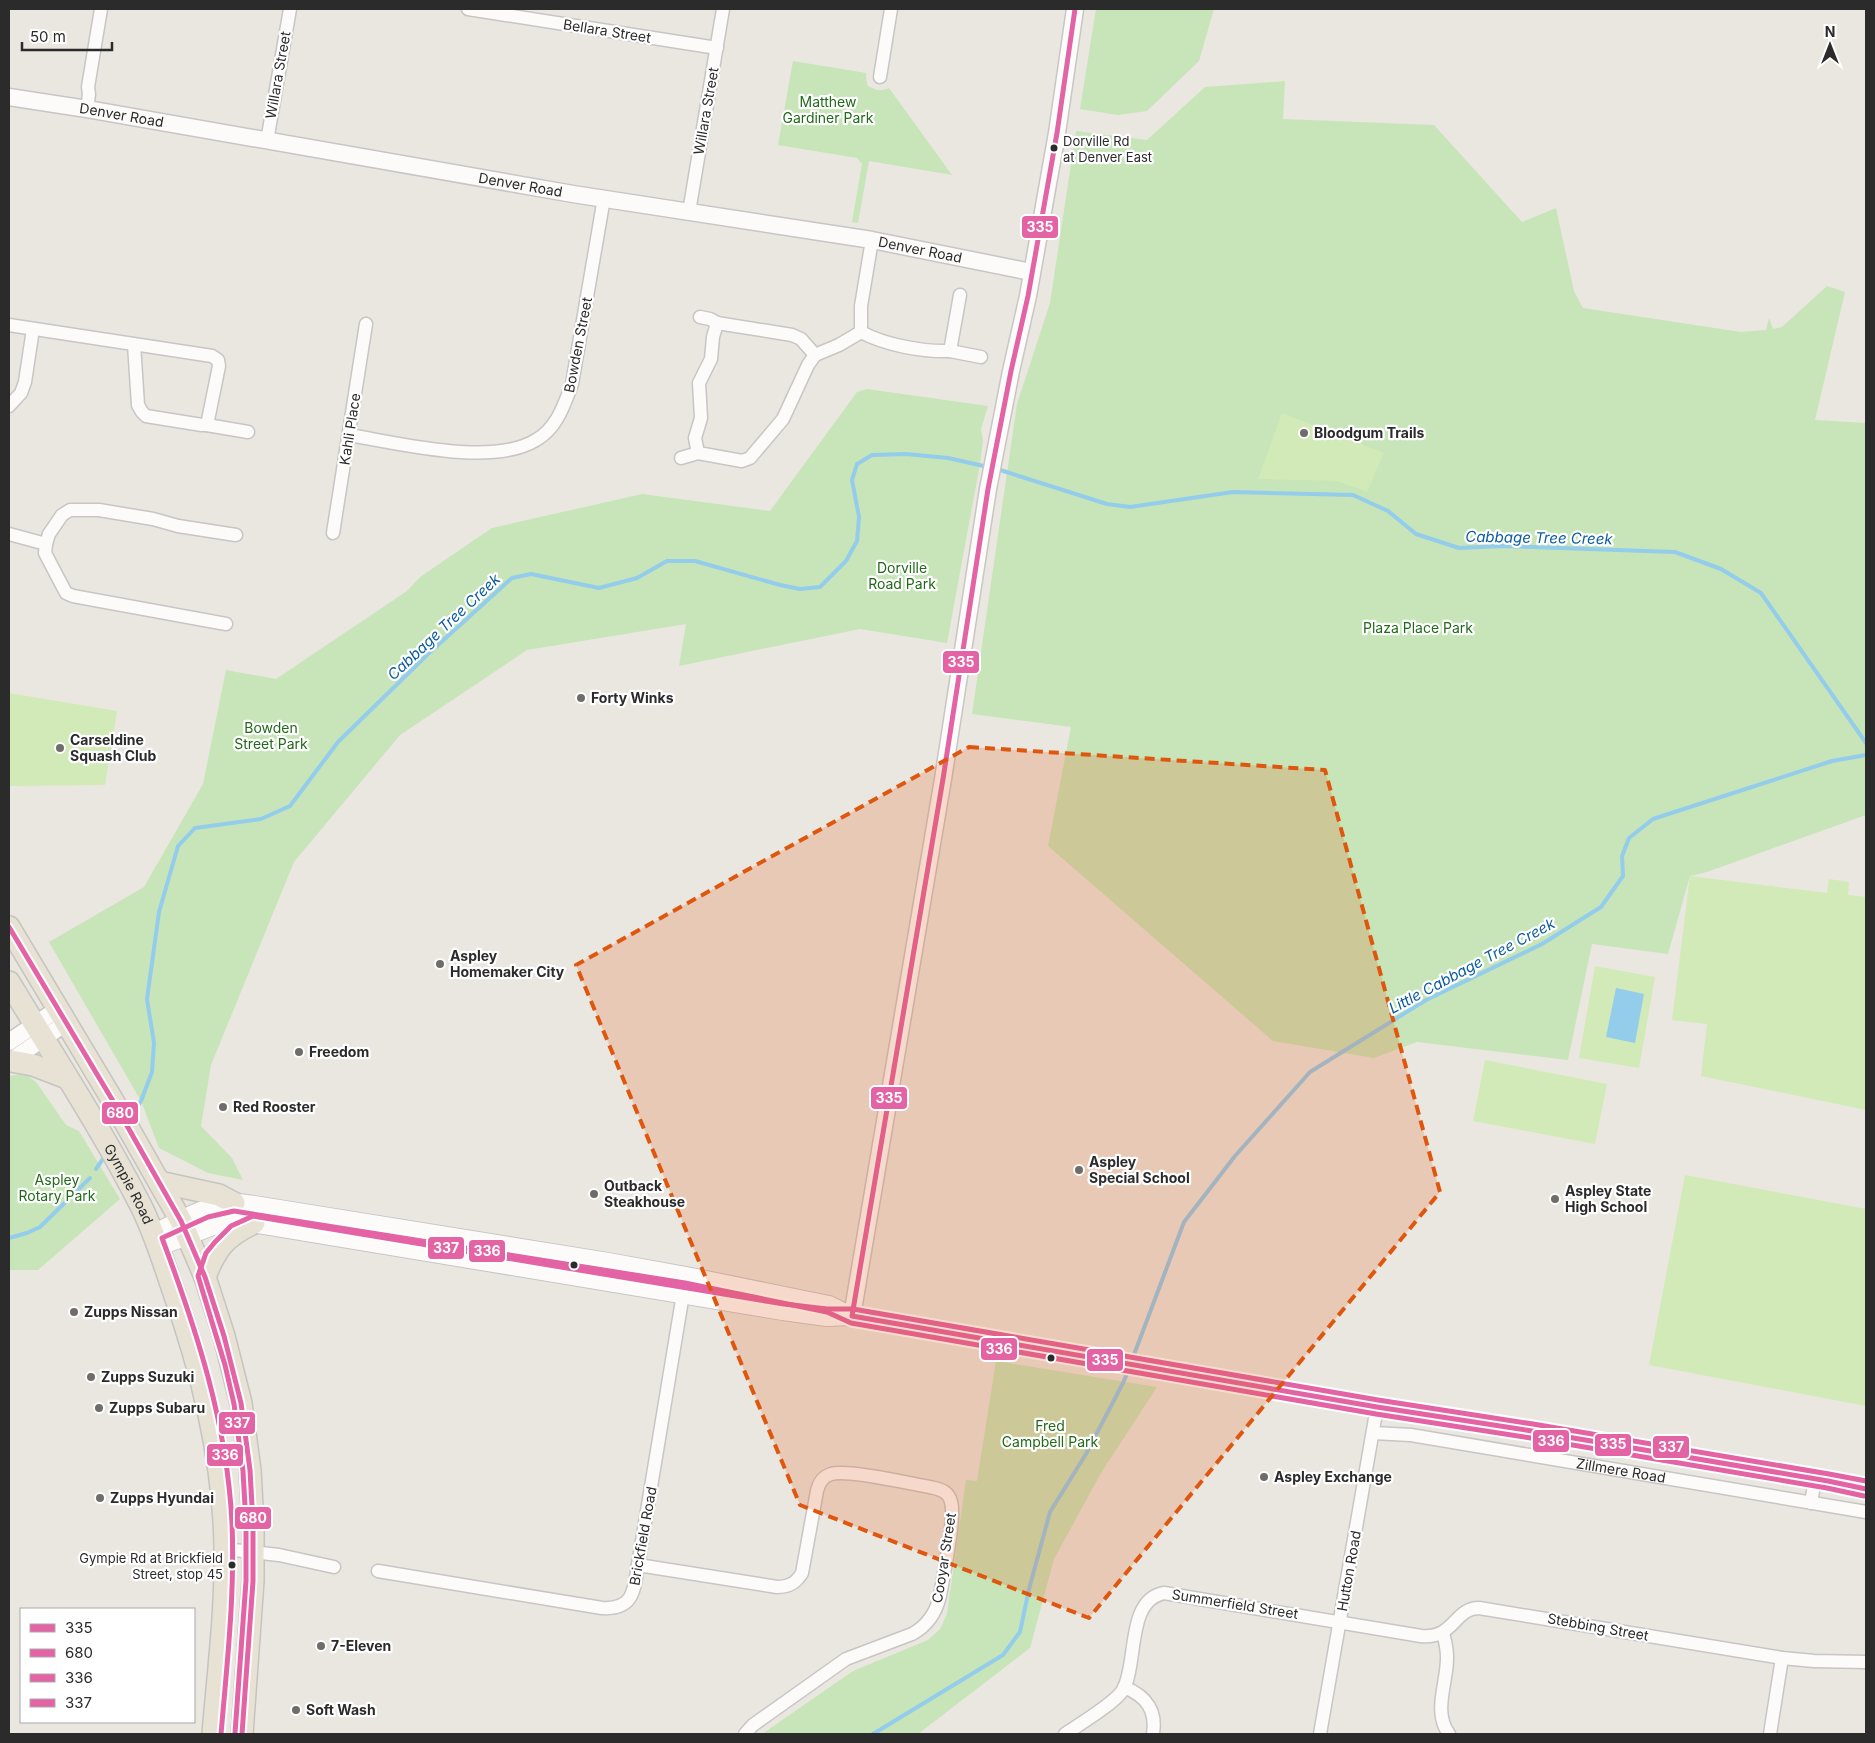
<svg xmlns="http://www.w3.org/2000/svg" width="1875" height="1743" viewBox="0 0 1875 1743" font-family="Inter,sans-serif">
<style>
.green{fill:#c7e5b9}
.pitch{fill:#d1eab7}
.water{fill:#94cceb}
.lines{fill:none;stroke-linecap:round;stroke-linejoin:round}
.stream{stroke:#94cceb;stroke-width:4}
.minor-casing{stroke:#c7c6c5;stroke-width:15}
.tertiary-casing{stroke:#c7c6c5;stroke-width:19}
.secondary-casing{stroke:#c7c6c5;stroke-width:20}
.trunk-casing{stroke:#c5c4c1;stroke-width:24}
.minor{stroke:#fcfbfa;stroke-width:12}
.tertiary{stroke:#fcfbfa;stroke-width:16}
.secondary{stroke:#fcfbfa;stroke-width:18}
.trunk{stroke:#e8e2d4;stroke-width:21}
.bus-1-casing{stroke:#fff;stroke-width:9}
.bus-2-casing{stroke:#fff;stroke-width:9}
.bus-3-casing{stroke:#fff;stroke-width:9}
.bus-4-casing{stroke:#fff;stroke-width:9}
.bus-1{stroke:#e463a4;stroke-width:5}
.bus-2{stroke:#e463a4;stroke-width:5}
.bus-3{stroke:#e463a4;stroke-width:5}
.bus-4{stroke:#e463a4;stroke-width:5}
.marked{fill:#df570e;fill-opacity:0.2;stroke:#df570e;stroke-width:4;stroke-dasharray:10 6;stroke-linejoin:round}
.bus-dot{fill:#2b2b2b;stroke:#fff;stroke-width:2}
.poi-dot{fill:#6e6d6a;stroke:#fff;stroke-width:2}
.labels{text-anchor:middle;stroke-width:4.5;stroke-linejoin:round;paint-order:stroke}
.bus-label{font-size:13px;fill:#2b2b2b;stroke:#fff;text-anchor:start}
.street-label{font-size:14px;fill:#2b2b2b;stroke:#fff}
.park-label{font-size:14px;fill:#216a19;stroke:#fff}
.poi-label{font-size:14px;font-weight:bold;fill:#2b2b2b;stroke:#fff;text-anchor:start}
.water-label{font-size:15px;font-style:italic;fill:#0c5c9f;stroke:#fff}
.line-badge{stroke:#fff;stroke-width:2}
.badge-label{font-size:14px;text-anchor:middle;font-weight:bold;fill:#fff}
</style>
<rect width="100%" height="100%" fill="#eae7e0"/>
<path class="green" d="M 1096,9 L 1214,9 L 1199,61 L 1147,111 L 1118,115 L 1080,109 Z
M 793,61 L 866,73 L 867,85 C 875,90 880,92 889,88 L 952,175 L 869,161 L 858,223 L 852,222 L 862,164 L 857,158 L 778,145 Z
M 1285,81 L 1283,119 L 1434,125 L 1522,222 L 1556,208 L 1574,291 L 1583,308 L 1741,332 L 1766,330 L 1769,318 L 1773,329 L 1782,327 L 1827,286 L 1845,292 L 1815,420 L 1866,423 L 1866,815 L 1707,872 L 1690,876 L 1668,954 L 1592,944 L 1568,1060 L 1417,1042 L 1374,1058 L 1273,1041 L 1048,846 L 1071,727 L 972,714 L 1017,404 L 1050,303 L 1076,131 L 1147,140 L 1205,87 Z
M 867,389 L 988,406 L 981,429 L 983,441 L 980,464 L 947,643 L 860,629 L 679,666 L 686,624 L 527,650 L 400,735 L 294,862 L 211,1065 L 201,1126 L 232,1158 L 243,1180 L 208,1173 L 159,1148 L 141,1101 L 49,942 L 144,887 L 203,784 L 226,670 L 276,679 L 407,591 L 420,577 L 492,528 L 642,494 L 770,511 L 857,392 Z
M 22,1074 L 28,1076 L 36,1082 L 66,1125 L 79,1131 L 120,1199 L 38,1270 L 9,1270 L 9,1076 Z
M 996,1361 L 1157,1387 L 1101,1473 L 1054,1559 L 1030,1648 L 918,1734 L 762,1734 L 853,1671 L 928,1640 L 940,1629 L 947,1614 L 966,1480 L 977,1481 Z"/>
<path class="pitch" d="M 1282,413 L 1384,453 L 1367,492 L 1337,481 L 1258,479 Z
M 9,693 L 117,711 L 105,785 L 9,786 Z
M 1690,876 L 1827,893 L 1829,879 L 1849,882 L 1848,895 L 1866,897 L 1866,1110 L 1701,1076 L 1707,1024 L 1672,1020 Z
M 1595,966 L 1655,977 L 1639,1068 L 1579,1058 Z
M 1485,1060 L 1607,1084 L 1595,1144 L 1473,1121 Z
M 1685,1175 L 1866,1209 L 1866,1406 L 1649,1365 Z"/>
<path class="water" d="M 1616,988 L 1644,994 L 1635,1043 L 1606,1037 Z"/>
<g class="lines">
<path class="stream" d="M 997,469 L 1107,504 L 1130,507 L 1233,492 L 1353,495 L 1388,511 L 1416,534 L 1459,548 L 1503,546 L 1675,552 L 1721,569 L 1761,593 L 1866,743
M 131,1117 L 141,1101 L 152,1072 L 154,1043 L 147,999 L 159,912 L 178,846 L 195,828 L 261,819 L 290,806 L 338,742 L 428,654 L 512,578 L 531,574 L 599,588 L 637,578 L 667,561 L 695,561 L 780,585 L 800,589 L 820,587 L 846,561 L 857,541 L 859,517 L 852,480 L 857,464 L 872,455 L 906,454 L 948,458 L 988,467
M 96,1169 L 105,1156
M 9,1238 L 27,1233 L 40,1227 L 90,1178
M 1132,1360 L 1184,1222 L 1235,1156 L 1310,1072 L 1426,1000 L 1542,944 L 1601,907 L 1623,876 L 1622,856 L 1629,838 L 1653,819 L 1832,761 L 1866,755
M 873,1734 L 1003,1655 L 1020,1632 L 1029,1589 L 1050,1512 L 1086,1454 L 1123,1383 L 1129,1369"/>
<g class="minor-casing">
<g id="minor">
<path d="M 468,9 L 717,48"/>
<path d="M 880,77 L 891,9"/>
<path d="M 87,109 L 89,94 L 88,87 L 101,9"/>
<path d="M 267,141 L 290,9"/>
<path d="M 689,212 L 723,9"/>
<path d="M 700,317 L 710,319 L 717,323 L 792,335 L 801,339 L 815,355"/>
<path d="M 717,323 L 713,337 L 711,359 L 699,383 L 701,418 L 695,438 L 698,453 L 742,461 L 750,458 L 783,419 L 808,365 L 815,355 L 839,345 L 861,332 L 861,306 L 872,240"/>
<path d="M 9,325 L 212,356 L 218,360 L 219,366 L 207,425 L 202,425 L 146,416 L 142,412 L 138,405 L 134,344"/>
<path d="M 861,332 C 885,345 923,352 950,351 L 960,295"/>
<path d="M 950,351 L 981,357"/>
<path d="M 9,406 L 21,393 L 25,382 L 33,329"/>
<path d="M 207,425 L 248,432"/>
<path d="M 349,435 C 398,443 492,467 536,440 C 557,428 564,405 572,384 L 604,198"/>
<path d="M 681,458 L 698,453"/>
<path d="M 333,533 L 366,324"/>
<path d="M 9,534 L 46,544"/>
<path d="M 226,624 L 73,596 L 66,593 L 45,553 L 46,544 L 49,534 L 62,515 L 70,510 L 99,510 L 153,519 L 178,526 L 236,535"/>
<path id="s1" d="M 1373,1433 L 1411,1435 L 1866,1512"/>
<path d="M 1811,1503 L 1815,1479"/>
<path d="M 225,1549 L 279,1555 L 334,1567"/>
<path d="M 638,1565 L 777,1587 C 789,1587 796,1583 802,1573 L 817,1491 C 819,1483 822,1477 831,1474 C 847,1469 914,1484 934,1488 C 943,1490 949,1493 951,1502 C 956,1518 943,1577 940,1596 C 936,1613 927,1626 912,1634 L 846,1659 L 753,1725 L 745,1734"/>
<path d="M 378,1571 L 602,1608 C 634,1610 634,1590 638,1565 L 686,1276"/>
<path d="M 1443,1633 C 1445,1641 1447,1648 1447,1656 C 1448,1682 1432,1711 1449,1734"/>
<path d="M 1124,1687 C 1146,1696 1157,1710 1153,1734"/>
<path d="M 1065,1734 C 1080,1724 1115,1703 1123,1690 C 1138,1663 1126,1600 1164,1593 L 1421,1636 C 1455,1639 1454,1608 1479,1608 L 1782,1658 L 1814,1661 L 1866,1662"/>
<path d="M 1320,1734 L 1377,1407"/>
<path d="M 1770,1734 L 1782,1658"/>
</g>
</g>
<g class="tertiary-casing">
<g id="tertiary">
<path id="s2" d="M 9,97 L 87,109 L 573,194 L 872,240 L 1031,272"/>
<path d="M 9,1042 L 58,1009"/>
<path d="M 9,1062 L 66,1023"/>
<path d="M 852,1316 L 943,779 L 988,489 L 1011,371 L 1028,296 L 1057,133 L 1075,9"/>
</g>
</g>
<g class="secondary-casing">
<path id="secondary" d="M 153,1234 C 178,1222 206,1204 234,1203 C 241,1203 248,1204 254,1205 L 608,1262 L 686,1276 L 829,1305 L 849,1315
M 158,1247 L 223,1222 L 234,1220 L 783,1311 L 827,1317 L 852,1316 L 1377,1407 L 1532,1431 L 1828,1481 L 1866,1489"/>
</g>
<g class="trunk-casing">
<g id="trunk">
<path d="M 9,927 L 113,1101 L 181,1221 L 205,1277 L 224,1336 L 241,1403 L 250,1470 L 253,1524 L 253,1581 L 242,1734"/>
<path id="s3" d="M 9,982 C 53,1055 101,1128 140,1204 C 154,1231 163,1261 173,1290 C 203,1374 224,1460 225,1549 C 226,1611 218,1673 213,1734"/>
<path d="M 11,1061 L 33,1065 L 67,1078"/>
<path d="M 159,1182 L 219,1195 L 234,1203"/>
<path d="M 205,1277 C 216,1248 226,1236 254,1223"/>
</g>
</g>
<use href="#minor" class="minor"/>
<use href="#tertiary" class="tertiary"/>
<use href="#secondary" class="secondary"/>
<use href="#trunk" class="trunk"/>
<g class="bus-1-casing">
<path id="bus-1" d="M 852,1316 L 943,779 L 988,489 L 1011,371 L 1028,296 L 1057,133 L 1075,9
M 852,1316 L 1377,1407 L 1532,1431 L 1828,1481 L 1866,1489"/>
</g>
<g class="bus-2-casing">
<path id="bus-2" d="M 9,927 L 113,1101 L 181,1221 L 205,1277 L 224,1336 L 241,1403 L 250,1470 L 253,1524 L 253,1581 L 242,1734"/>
</g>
<g class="bus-3-casing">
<path id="bus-3" d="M 221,1734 C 227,1664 235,1594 232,1523 C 227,1423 197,1331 162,1238 L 208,1217 L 234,1211 L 685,1283 L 827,1312 L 851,1323 L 1376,1414 L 1531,1438 L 1827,1488 L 1864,1496"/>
</g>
<g class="bus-4-casing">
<path id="bus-4" d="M 235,1733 L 246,1581 L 246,1524 L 243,1471 L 234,1404 L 225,1365 L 198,1276 L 206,1253 L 215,1242 L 231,1226 L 253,1216 L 784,1304 L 827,1309 L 853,1309 L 1378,1400 L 1533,1424 L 1829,1474 L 1866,1481"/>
</g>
<use href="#bus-1" class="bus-1"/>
<use href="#bus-2" class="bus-2"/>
<use href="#bus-3" class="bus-3"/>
<use href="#bus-4" class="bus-4"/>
</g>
<path class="marked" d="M 969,747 L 1325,770 L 1440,1192 L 1089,1618 L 800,1505 L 576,965 Z"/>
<g class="bus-dot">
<circle cx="1054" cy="148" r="4.5"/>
<circle cx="574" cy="1265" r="4.5"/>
<circle cx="1051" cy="1358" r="4.5"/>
<circle cx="232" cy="1565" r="4.5"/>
</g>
<g class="poi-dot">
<circle cx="1304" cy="433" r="5"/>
<circle cx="581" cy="698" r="5"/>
<circle cx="60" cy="748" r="5"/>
<circle cx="440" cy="964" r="5"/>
<circle cx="299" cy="1052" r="5"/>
<circle cx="223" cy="1107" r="5"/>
<circle cx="1079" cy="1170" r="5"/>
<circle cx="594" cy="1194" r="5"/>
<circle cx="1555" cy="1199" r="5"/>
<circle cx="74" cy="1312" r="5"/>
<circle cx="91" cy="1377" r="5"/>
<circle cx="99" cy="1408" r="5"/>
<circle cx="1264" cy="1477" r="5"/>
<circle cx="100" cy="1498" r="5"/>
<circle cx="321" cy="1646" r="5"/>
<circle cx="296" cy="1710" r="5"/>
</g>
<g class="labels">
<g class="bus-label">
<text x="1063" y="146">Dorville Rd<tspan x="1063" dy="16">at Denver East</tspan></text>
<text x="223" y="1563" text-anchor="end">Gympie Rd at Brickfield<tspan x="223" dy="16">Street, stop 45</tspan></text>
</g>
<g class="street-label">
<text transform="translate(607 31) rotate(9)" y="5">Bellara Street</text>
<text transform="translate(278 75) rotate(-80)" y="5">Willara Street</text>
<text transform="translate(706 111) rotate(-80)" y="5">Willara Street</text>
<text dy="5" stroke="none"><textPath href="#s2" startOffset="114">Denver Road</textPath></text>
<text dy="5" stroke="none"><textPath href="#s2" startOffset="519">Denver Road</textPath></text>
<text dy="5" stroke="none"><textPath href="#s2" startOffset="924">Denver Road</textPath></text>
<text transform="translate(578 345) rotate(-79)" y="5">Bowden Street</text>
<text transform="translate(350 429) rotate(-81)" y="5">Kahli Place</text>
<text dy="5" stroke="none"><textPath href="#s3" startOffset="235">Gympie Road</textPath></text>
<text dy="5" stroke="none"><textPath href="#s1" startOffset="251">Zillmere Road</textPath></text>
<text transform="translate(643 1536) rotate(-80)" y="5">Brickfield Road</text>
<text transform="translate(944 1558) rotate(-81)" y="5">Cooyar Street</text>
<text transform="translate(1349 1571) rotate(-80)" y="5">Hutton Road</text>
<text transform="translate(1235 1604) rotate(9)" y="5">Summerfield Street</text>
<text transform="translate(1598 1627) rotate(10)" y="5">Stebbing Street</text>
</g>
<g class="park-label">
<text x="828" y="107">Matthew<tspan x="828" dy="16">Gardiner Park</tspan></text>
<text x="902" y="573">Dorville<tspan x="902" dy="16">Road Park</tspan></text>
<text x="1418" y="633">Plaza Place Park</text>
<text x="271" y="733">Bowden<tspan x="271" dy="16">Street Park</tspan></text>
<text x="57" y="1185">Aspley<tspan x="57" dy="16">Rotary Park</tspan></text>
<text x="1050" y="1431">Fred<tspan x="1050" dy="16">Campbell Park</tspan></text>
</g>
<g class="poi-label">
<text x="1314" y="438">Bloodgum Trails</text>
<text x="591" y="703">Forty Winks</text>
<text x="70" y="745">Carseldine<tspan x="70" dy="16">Squash Club</tspan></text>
<text x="450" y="961">Aspley<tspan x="450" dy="16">Homemaker City</tspan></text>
<text x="309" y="1057">Freedom</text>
<text x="233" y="1112">Red Rooster</text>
<text x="1089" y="1167">Aspley<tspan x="1089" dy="16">Special School</tspan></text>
<text x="604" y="1191">Outback<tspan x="604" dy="16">Steakhouse</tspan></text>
<text x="1565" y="1196">Aspley State<tspan x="1565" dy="16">High School</tspan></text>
<text x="84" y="1317">Zupps Nissan</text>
<text x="101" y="1382">Zupps Suzuki</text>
<text x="109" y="1413">Zupps Subaru</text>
<text x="1274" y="1482">Aspley Exchange</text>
<text x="110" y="1503">Zupps Hyundai</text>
<text x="331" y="1651">7-Eleven</text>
<text x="306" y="1715">Soft Wash</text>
</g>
<g class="water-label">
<text transform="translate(1539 538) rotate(1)" y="5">Cabbage Tree Creek</text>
<text transform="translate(444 627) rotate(-43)" y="5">Cabbage Tree Creek</text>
<text transform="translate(1472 966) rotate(-28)" y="5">Little Cabbage Tree Creek</text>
</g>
</g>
<g class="line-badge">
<rect x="1021" y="215" width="38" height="24" rx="5" fill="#e463a4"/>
<rect x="942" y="650" width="38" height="24" rx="5" fill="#e463a4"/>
<rect x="870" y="1086" width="38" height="24" rx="5" fill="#e463a4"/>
<rect x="101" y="1101" width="38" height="24" rx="5" fill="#e463a4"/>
<rect x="427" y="1236" width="38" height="24" rx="5" fill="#e463a4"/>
<rect x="468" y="1239" width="38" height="24" rx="5" fill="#e463a4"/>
<rect x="980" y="1337" width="38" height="24" rx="5" fill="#e463a4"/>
<rect x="1086" y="1348" width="38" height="24" rx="5" fill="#e463a4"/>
<rect x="218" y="1411" width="38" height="24" rx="5" fill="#e463a4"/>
<rect x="1532" y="1429" width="38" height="24" rx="5" fill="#e463a4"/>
<rect x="1594" y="1433" width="38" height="24" rx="5" fill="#e463a4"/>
<rect x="1652" y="1435" width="38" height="24" rx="5" fill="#e463a4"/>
<rect x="206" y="1443" width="38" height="24" rx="5" fill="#e463a4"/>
<rect x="234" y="1506" width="38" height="24" rx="5" fill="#e463a4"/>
</g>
<g class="badge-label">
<text x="1040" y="232">335</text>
<text x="961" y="667">335</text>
<text x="889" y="1103">335</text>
<text x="120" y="1118">680</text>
<text x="446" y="1253">337</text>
<text x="487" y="1256">336</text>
<text x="999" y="1354">336</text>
<text x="1105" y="1365">335</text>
<text x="237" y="1428">337</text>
<text x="1551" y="1446">336</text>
<text x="1613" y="1449">335</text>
<text x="1671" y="1452">337</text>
<text x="225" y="1460">336</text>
<text x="253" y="1523">680</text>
</g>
<rect width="1875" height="1743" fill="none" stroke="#2b2b2b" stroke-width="20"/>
<rect x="20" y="1608" width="175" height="115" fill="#ffffff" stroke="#aaaaaa"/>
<rect x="30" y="1624" width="25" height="8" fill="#e463a4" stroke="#aaaaaa"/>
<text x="65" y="1633" font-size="15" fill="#2b2b2b">335</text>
<rect x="30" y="1649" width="25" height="8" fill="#e463a4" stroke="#aaaaaa"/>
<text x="65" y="1658" font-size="15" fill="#2b2b2b">680</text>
<rect x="30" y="1674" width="25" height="8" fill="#e463a4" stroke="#aaaaaa"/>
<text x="65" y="1683" font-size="15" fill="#2b2b2b">336</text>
<rect x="30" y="1699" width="25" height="8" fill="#e463a4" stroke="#aaaaaa"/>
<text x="65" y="1708" font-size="15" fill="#2b2b2b">337</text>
<g transform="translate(1830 45)" stroke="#ffffff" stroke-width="4" paint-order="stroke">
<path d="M0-4L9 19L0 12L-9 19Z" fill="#2b2b2b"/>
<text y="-8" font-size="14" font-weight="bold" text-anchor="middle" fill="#2b2b2b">N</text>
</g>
<path d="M22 42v8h90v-8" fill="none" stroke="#2b2b2b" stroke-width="2.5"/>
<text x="30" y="42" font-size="15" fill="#2b2b2b" stroke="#ffffff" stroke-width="4" paint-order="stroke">50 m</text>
</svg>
